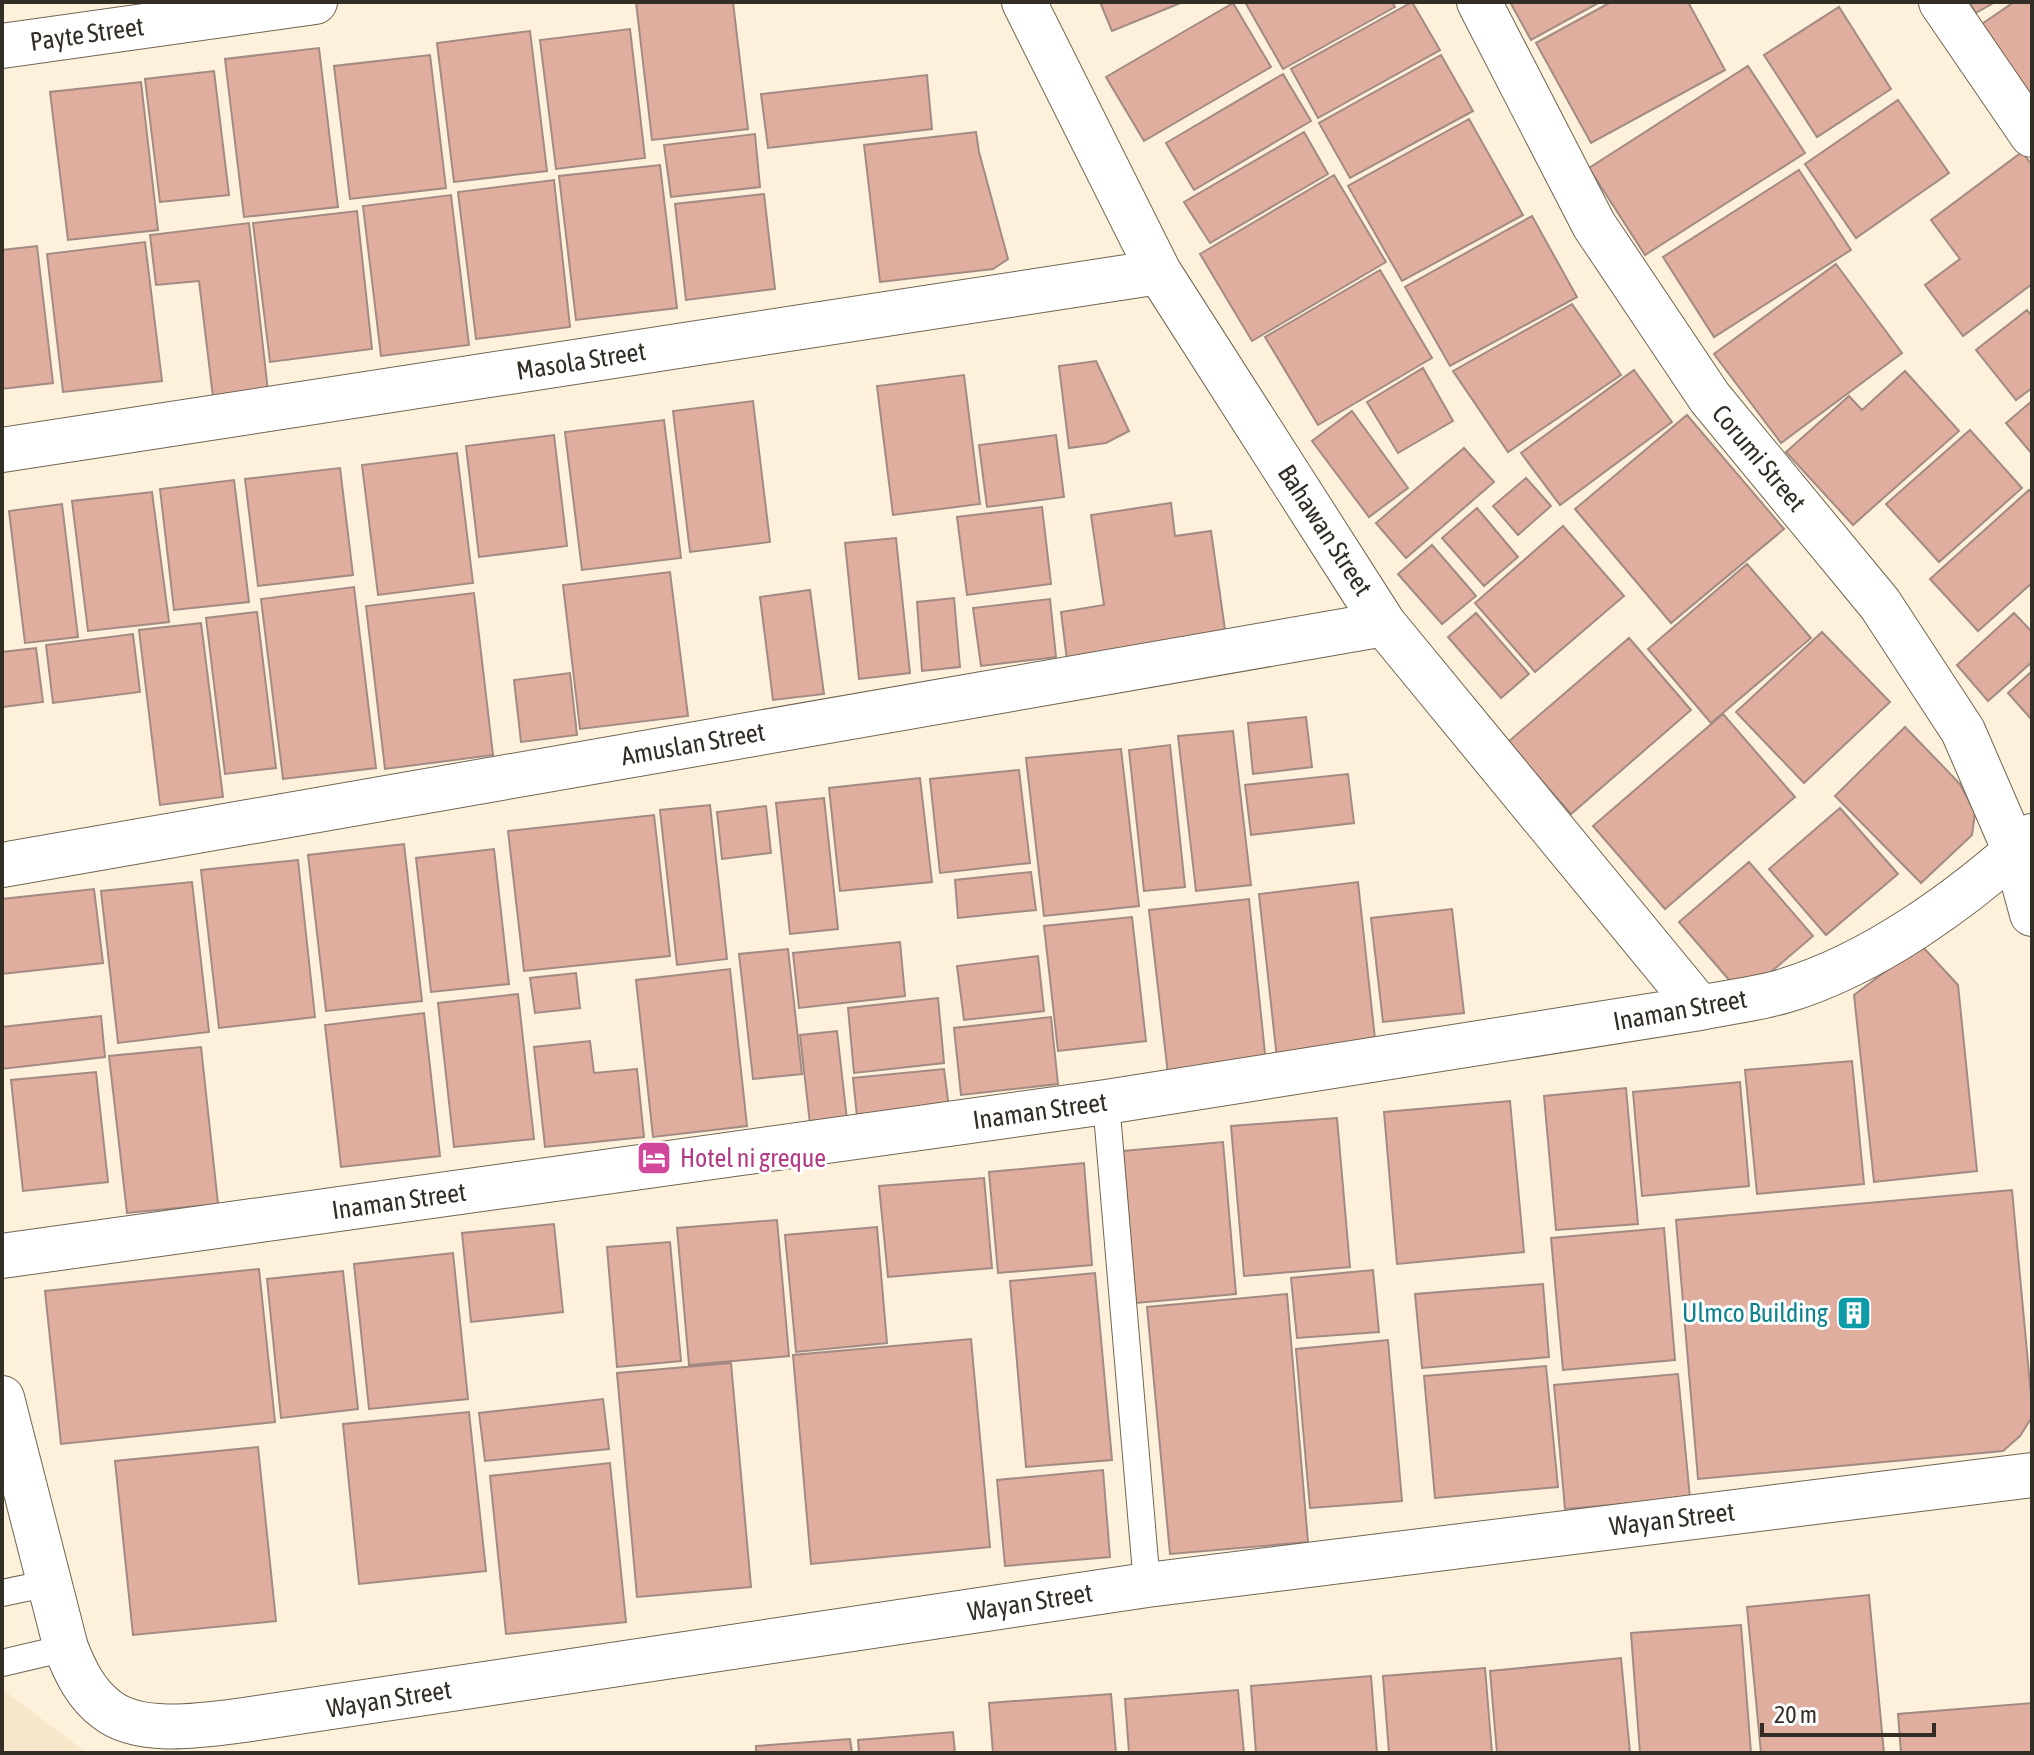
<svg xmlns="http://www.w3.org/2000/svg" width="2034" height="1755" viewBox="0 0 2034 1755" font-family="'Asap Condensed',sans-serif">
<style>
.built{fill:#f7e7ca}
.building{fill:#dfae9f;stroke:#a38a83;stroke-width:2}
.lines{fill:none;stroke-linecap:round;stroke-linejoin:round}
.service-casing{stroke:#706552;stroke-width:28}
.minor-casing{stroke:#706552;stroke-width:46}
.tertiary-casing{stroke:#706552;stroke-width:46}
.service{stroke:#fff;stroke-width:26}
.minor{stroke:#fff;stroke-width:44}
.tertiary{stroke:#fff;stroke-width:44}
.labels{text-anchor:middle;stroke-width:6;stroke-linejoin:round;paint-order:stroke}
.street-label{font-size:26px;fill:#322d25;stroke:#fff}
.hotel-label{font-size:26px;fill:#b23c85;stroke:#fff;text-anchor:start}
.culture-label{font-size:26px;fill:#0d838f;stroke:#fff;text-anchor:end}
</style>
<rect width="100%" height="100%" fill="#fdf1db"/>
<path class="built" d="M 2,1689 L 87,1753 L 2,1753 Z"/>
<path class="building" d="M 636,2 L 733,2 L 748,129 L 652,140 Z
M 1100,2 L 1183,2 L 1112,31 Z
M 1245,2 L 1392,2 L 1395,7 L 1283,69 Z
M 1412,2 L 1440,50 L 1318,118 L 1291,69 Z
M 1510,2 L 1600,2 L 1531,40 Z
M 1611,2 L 1688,2 L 1725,70 L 1591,143 L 1536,43 Z
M 1969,2 L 1995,2 L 1976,13 Z
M 2014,2 L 2032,2 L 2032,109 L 1957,41 Z
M 1233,3 L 1271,67 L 1144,141 L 1106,77 Z
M 1839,7 L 1891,89 L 1817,137 L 1764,55 Z
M 630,29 L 645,158 L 556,169 L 540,40 Z
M 530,31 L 547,171 L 454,182 L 437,43 Z
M 319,48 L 338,207 L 244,217 L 225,59 Z
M 430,55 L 446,188 L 350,199 L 334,66 Z
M 1441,55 L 1473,111 L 1350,178 L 1319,123 Z
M 1748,66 L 1805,153 L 1645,255 L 1589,168 Z
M 214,71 L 229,195 L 160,202 L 145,79 Z
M 1283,74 L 1311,121 L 1194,190 L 1166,143 Z
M 927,75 L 932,129 L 768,148 L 761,94 Z
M 141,82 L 158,230 L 68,240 L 50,92 Z
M 1898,100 L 1949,173 L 1856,238 L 1805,164 Z
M 1469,119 L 1523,215 L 1402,281 L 1348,186 Z
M 976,132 L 979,152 L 1008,259 L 993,269 L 880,282 L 864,145 Z
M 1304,132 L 1328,174 L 1210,243 L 1184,202 Z
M 755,134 L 760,187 L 671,197 L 664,145 Z
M 2022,152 L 2032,165 L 2032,284 L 1963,336 L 1925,285 L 1960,259 L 1931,220 Z
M 660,165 L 677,308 L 576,320 L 559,176 Z
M 1799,170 L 1851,250 L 1714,337 L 1663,257 Z
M 1334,175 L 1386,262 L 1252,341 L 1200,254 Z
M 554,180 L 570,327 L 476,339 L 458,192 Z
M 764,194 L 775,289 L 686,300 L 675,204 Z
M 451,195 L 469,345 L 381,356 L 363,206 Z
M 357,211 L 372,349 L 270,362 L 253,223 Z
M 1532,216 L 1577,297 L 1450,366 L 1405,287 Z
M 249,223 L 268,391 L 213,397 L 199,281 L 156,285 L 150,235 Z
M 145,242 L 162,381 L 63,392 L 47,254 Z
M 37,246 L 53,383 L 2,389 L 2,250 Z
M 1836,264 L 1902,353 L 1781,443 L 1714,354 Z
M 1380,270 L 1432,358 L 1318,425 L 1265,337 Z
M 1572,304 L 1621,375 L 1508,452 L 1453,371 Z
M 2027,310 L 2032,316 L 2032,388 L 2016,400 L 1976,350 Z
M 1096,361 L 1129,431 L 1106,443 L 1069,448 L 1059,366 Z
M 1423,368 L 1453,421 L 1398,453 L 1367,402 Z
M 1634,370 L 1672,422 L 1560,505 L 1521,453 Z
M 1905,371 L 1959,431 L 1853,525 L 1786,452 L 1849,396 L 1862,410 Z
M 964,375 L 980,504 L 893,515 L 877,386 Z
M 753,401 L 770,542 L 690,552 L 673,411 Z
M 2032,401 L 2032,454 L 2006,423 Z
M 1352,411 L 1408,488 L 1369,517 L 1312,441 Z
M 1687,415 L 1784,529 L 1671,623 L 1575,509 Z
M 664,420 L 681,558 L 582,570 L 565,432 Z
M 1970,430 L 2022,488 L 1939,562 L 1886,504 Z
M 554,435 L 567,546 L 479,557 L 466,446 Z
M 1056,435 L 1064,497 L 987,507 L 979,445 Z
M 1464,448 L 1494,482 L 1406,558 L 1376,523 Z
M 457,453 L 473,583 L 378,595 L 362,465 Z
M 340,468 L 353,575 L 258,586 L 245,479 Z
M 1526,478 L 1551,506 L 1518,535 L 1493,506 Z
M 234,480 L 249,602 L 174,610 L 160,489 Z
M 2029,490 L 2032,493 L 2032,583 L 1978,631 L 1930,579 Z
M 152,492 L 169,622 L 88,631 L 72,501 Z
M 1171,503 L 1175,536 L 1211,531 L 1226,637 L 1067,660 L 1061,612 L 1104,605 L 1091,515 Z
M 62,504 L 78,637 L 25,643 L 9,511 Z
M 1042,507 L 1051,584 L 967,595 L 957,517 Z
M 1477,508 L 1518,557 L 1484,586 L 1442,538 Z
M 1563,526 L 1624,596 L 1535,672 L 1475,603 Z
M 896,538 L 910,673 L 859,679 L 845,543 Z
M 1432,545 L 1476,596 L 1442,624 L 1398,574 Z
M 1747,564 L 1811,638 L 1711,723 L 1648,649 Z
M 670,572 L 688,716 L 580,729 L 563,585 Z
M 354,587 L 376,768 L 283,779 L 261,599 Z
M 810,590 L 824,694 L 773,700 L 760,597 Z
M 474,593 L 493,755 L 385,769 L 366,606 Z
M 954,598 L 960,667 L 922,671 L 917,602 Z
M 1050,599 L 1056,657 L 981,666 L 973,608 Z
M 257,612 L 276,768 L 225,774 L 206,618 Z
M 1476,613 L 1529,674 L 1501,698 L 1448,637 Z
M 2014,613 L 2032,632 L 2032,662 L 1988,701 L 1957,665 Z
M 201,623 L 223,797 L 160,805 L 139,630 Z
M 1822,632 L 1890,702 L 1804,783 L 1736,712 Z
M 133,634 L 140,692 L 53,703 L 46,645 Z
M 1629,638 L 1691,710 L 1571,814 L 1508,742 Z
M 36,648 L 43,702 L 2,707 L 2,652 Z
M 2032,671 L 2032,720 L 2008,693 Z
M 570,673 L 577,735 L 521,742 L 514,680 Z
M 1723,714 L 1795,797 L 1665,909 L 1593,826 Z
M 1306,717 L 1312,767 L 1253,774 L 1248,723 Z
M 1905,727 L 1960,784 L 1975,813 L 1972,835 L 1921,883 L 1835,796 Z
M 1233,731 L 1251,885 L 1196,891 L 1178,736 Z
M 1170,745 L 1185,887 L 1144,891 L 1129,750 Z
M 1121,749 L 1139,906 L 1044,916 L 1026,758 Z
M 1019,770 L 1030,863 L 940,873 L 930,779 Z
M 1348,774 L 1354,823 L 1251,835 L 1245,785 Z
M 920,778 L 932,882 L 840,891 L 829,788 Z
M 824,798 L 838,929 L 790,934 L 776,803 Z
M 710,805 L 727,959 L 677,965 L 660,810 Z
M 766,806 L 771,853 L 722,859 L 717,812 Z
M 1840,808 L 1898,874 L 1826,935 L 1769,869 Z
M 654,815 L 670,956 L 524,971 L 508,831 Z
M 404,844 L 422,1001 L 326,1011 L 308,855 Z
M 494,849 L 509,984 L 431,992 L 416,858 Z
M 298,860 L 315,1017 L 219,1028 L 201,870 Z
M 1749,862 L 1813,936 L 1743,996 L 1679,922 Z
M 1031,872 L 1036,910 L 958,918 L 955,880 Z
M 192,882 L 209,1032 L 118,1043 L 101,891 Z
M 1358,882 L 1376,1048 L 1277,1059 L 1259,894 Z
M 94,889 L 103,963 L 2,974 L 2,899 Z
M 1249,899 L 1266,1063 L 1168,1074 L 1149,910 Z
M 1452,909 L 1464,1013 L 1383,1022 L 1371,918 Z
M 1132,917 L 1146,1041 L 1058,1051 L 1044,926 Z
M 900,942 L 905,996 L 799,1008 L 793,953 Z
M 1921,945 L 1958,985 L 1977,1171 L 1874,1182 L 1854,995 Z
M 788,949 L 802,1074 L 753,1079 L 739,954 Z
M 1038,956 L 1044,1011 L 964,1020 L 957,966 Z
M 730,969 L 747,1126 L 653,1137 L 636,980 Z
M 576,973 L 580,1008 L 535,1013 L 530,978 Z
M 518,994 L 534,1139 L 454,1147 L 438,1003 Z
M 938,998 L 944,1063 L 854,1073 L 848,1008 Z
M 424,1013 L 440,1156 L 341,1167 L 325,1025 Z
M 101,1016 L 105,1057 L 2,1069 L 2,1027 Z
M 1051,1017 L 1058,1084 L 961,1095 L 954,1028 Z
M 837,1031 L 847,1120 L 810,1124 L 800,1035 Z
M 590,1041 L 594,1073 L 637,1069 L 644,1137 L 545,1147 L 534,1047 Z
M 201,1047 L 218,1204 L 127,1213 L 109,1056 Z
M 1852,1061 L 1864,1184 L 1757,1194 L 1745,1070 Z
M 944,1069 L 950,1116 L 858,1126 L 853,1078 Z
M 96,1072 L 108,1182 L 23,1191 L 11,1080 Z
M 1740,1082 L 1749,1186 L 1642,1196 L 1633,1092 Z
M 1626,1088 L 1638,1224 L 1556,1230 L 1544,1096 Z
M 1510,1101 L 1524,1252 L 1397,1264 L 1384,1112 Z
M 1337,1118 L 1350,1267 L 1244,1276 L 1231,1126 Z
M 1223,1142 L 1236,1294 L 1136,1303 L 1123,1151 Z
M 1084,1163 L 1092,1265 L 998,1273 L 989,1172 Z
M 984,1178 L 992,1268 L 888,1277 L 879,1186 Z
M 2012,1190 L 2032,1406 L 2032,1417 L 2020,1436 L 2003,1451 L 1698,1479 L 1676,1220 Z
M 777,1220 L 789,1356 L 689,1365 L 677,1228 Z
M 554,1224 L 563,1312 L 471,1322 L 462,1233 Z
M 877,1227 L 887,1343 L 796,1352 L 785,1235 Z
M 1664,1228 L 1675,1360 L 1563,1370 L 1551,1238 Z
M 670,1242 L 681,1361 L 617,1367 L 607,1247 Z
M 453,1253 L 468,1399 L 369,1409 L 354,1264 Z
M 259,1269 L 275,1422 L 61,1444 L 45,1291 Z
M 1373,1270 L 1379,1332 L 1297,1338 L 1291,1278 Z
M 343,1271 L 358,1409 L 281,1418 L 267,1279 Z
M 1095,1273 L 1112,1460 L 1026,1467 L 1010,1281 Z
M 1543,1284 L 1549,1357 L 1422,1368 L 1415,1294 Z
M 1287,1294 L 1308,1542 L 1170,1554 L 1147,1307 Z
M 971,1339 L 990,1547 L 811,1564 L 793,1355 Z
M 1388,1340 L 1402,1501 L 1310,1508 L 1296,1349 Z
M 731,1363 L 751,1587 L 637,1597 L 617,1373 Z
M 1546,1366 L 1558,1487 L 1435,1498 L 1424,1376 Z
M 1678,1374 L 1690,1498 L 1565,1509 L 1554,1385 Z
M 603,1399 L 609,1449 L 485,1461 L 479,1413 Z
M 469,1412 L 486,1571 L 359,1584 L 343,1424 Z
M 258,1447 L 276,1621 L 133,1635 L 115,1461 Z
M 610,1463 L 626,1622 L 506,1634 L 490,1476 Z
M 1103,1470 L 1110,1557 L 1005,1566 L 997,1480 Z
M 1869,1595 L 1884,1753 L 1761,1753 L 1747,1607 Z
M 1741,1625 L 1751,1753 L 1640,1753 L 1631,1633 Z
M 1621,1658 L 1630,1753 L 1497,1753 L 1490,1671 Z
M 1485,1668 L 1492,1753 L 1389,1753 L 1383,1676 Z
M 1371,1676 L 1377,1753 L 1256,1753 L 1251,1686 Z
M 1238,1690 L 1244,1753 L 1129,1753 L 1125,1699 Z
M 1111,1694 L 1116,1753 L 993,1753 L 989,1703 Z
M 2032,1703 L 2032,1753 L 1901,1753 L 1898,1714 Z
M 953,1732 L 955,1753 L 859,1753 L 858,1740 Z
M 850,1739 L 852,1753 L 756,1753 L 756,1746 Z"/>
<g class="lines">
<g class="service-casing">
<path id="service" d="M 1106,1102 L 1147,1585
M 2,1593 L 50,1583
M 2,1663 L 66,1648"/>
</g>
<g class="minor-casing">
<path id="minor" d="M 1024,2 L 1159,272 L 1384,624 L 1700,1008
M 1941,2 L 2032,135
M 2,46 L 315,2
M 2,450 L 1159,272
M 2,865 L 1384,624
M 2,1256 L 1106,1102 L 1700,1008 C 1728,1002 1757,999 1784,991 C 1874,964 1963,899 2032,836
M 2,1398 L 66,1648 C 75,1671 86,1694 106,1709 C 139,1736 204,1725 244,1720 L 1147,1585 L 2032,1475"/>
</g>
<g class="tertiary-casing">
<path id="tertiary" d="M 1479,2 L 1594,225 L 1710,398 L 1880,604 L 1963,731 L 2015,851 L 2032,914"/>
</g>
<use href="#service" class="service"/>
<use href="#minor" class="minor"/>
<use href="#tertiary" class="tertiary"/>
</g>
<defs>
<g id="hotel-square" transform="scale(1.8)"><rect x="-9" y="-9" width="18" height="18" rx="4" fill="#d1479c" stroke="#fff"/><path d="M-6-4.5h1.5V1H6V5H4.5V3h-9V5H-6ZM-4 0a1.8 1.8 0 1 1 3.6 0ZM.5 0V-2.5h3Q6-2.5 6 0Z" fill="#fff"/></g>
<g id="building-square" transform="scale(1.8)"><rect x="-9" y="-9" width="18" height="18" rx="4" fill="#0f9aa8" stroke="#fff"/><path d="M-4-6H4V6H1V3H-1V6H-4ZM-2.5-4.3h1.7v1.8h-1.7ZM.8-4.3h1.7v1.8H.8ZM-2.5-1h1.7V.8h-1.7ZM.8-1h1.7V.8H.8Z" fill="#fff"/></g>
</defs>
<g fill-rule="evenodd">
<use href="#hotel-square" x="654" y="1158"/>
<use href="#building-square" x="1854" y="1313"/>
</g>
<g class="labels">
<g class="street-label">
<text transform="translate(87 34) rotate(-8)" y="9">Payte Street</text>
<text transform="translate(581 361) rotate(-9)" y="9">Masola Street</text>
<text transform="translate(1759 458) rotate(50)" y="9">Corumi Street</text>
<text transform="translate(1325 530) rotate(57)" y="9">Bahawan Street</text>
<text transform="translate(693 744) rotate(-10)" y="9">Amuslan Street</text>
<text transform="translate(1680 1010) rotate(-10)" y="9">Inaman Street</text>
<text transform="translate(1040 1111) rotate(-8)" y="9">Inaman Street</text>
<text transform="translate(399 1201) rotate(-8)" y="9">Inaman Street</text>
<text transform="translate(1672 1519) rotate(-7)" y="9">Wayan Street</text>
<text transform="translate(1030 1602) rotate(-9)" y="9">Wayan Street</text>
<text transform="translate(389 1699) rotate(-9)" y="9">Wayan Street</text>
</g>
<g class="hotel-label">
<text x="680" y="1167">Hotel ni greque</text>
</g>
<g class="culture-label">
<text x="1828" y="1322">Ulmco Building</text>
</g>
</g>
<rect width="2034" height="1755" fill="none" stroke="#322d25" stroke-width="8"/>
<path d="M1762 1723v12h172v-12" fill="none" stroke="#322d25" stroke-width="4"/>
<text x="1774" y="1723" font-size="24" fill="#322d25" stroke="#ffffff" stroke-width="6" paint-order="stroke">20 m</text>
</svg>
